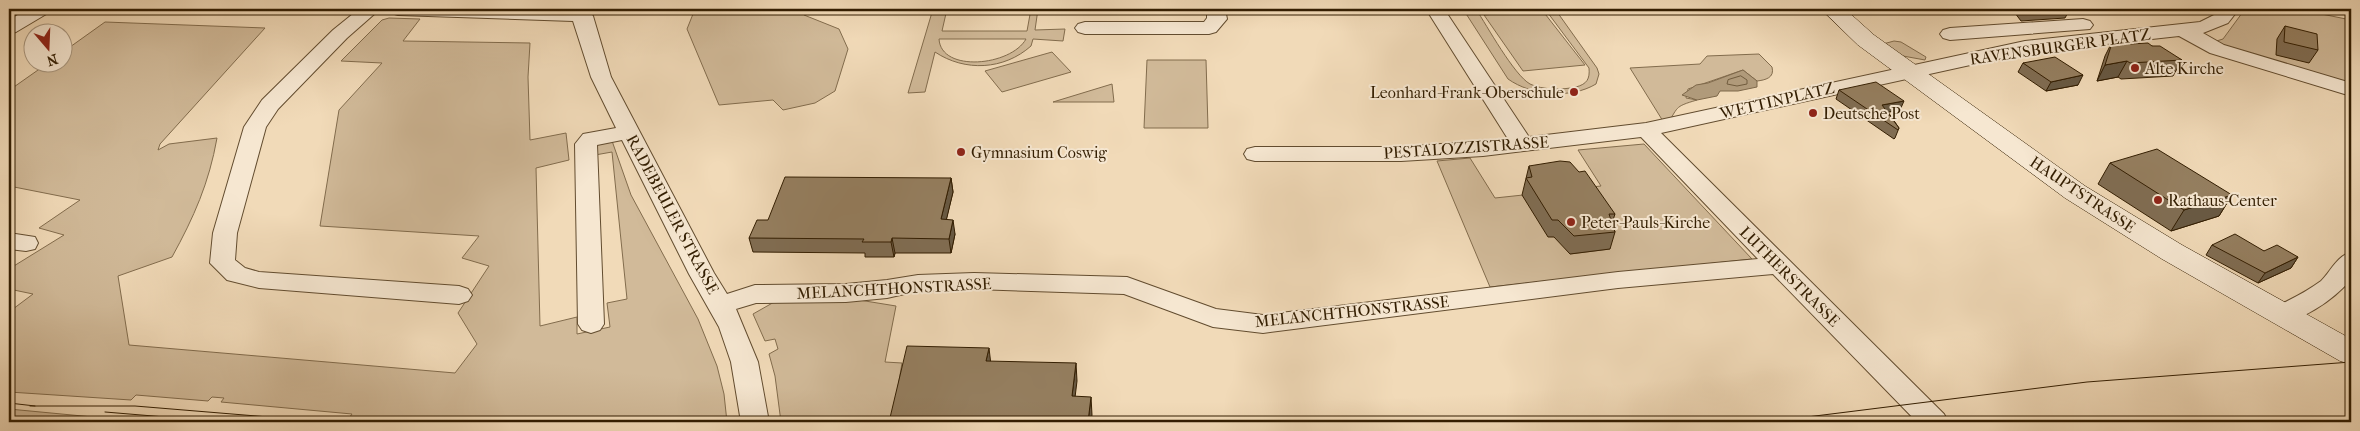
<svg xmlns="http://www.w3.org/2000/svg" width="2360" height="431" viewBox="0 0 2360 431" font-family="'IM FELL French Canon',serif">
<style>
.green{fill:#d1ba99;stroke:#826c4d;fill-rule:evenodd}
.water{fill:#b09a7a;stroke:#7e684a}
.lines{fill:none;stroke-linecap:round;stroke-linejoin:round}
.shore{stroke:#715c3e;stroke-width:1}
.minor-casing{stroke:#624c2f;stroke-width:2}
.secondary-casing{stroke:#321d01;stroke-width:1}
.minor{fill:#f6e7d1;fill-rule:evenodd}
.secondary{fill:#f6e7d1;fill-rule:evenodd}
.tram{stroke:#321d01;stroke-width:1}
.wall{fill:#806d53;stroke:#321d01}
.shaded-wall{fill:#685943;stroke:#321d01}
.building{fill:#957f60;stroke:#321d01}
.poi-dot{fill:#8f2418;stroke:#f6e7d1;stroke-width:2}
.labels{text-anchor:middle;stroke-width:4;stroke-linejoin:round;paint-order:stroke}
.street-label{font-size:16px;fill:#321d01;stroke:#f6e7d1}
.poi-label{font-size:16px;fill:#321d01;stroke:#f6e7d1;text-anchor:start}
</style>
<rect width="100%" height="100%" fill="#f1dab8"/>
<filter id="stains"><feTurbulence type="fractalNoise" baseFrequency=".004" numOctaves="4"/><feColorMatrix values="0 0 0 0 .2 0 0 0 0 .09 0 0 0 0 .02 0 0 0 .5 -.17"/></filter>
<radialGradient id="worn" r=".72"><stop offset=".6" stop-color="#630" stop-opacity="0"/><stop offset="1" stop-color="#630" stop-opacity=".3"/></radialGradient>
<path class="green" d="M 695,9 L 807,9 L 804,15 L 839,29 L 848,49 L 835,91 L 815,103 L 783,110 L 773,100 L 719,105 L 687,29 Z
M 933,9 L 947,9 L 942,31 L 1027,31 L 1031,9 L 1038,9 L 1035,30 L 1065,29 L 1063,41 L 1033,39 L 1031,46 C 1004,70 965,72 935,52 L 925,92 L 908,93 ZM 939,39 L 1026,39 C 1011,66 941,73 939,39 Z
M 955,9 L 1024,9 L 1023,14 L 954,14 Z
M 1463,9 L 1476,9 C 1487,26 1514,75 1530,84 C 1542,90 1563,90 1576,87 C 1587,84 1590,79 1589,68 L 1545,9 L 1555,9 L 1597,68 L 1599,74 L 1596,84 C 1571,99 1532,96 1508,79 Z
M 2245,9 L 2297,9 L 2351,20 L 2351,88 L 2221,49 L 2210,43 L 2223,39 Z
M 1542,10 L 1585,65 L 1523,71 L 1484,15 Z
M 389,18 L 420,19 L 403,41 L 530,43 L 528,77 L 530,140 L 566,133 L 569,160 L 536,168 L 540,326 L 577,317 L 577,334 L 610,327 L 607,303 L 627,299 L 612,152 L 595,155 L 596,141 L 611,138 L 631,195 L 698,319 L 717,366 L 724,394 L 727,422 L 374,422 L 349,418 L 352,414 L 221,402 L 224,398 L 212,397 L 208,401 L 136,395 L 131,400 L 9,392 L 9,312 L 33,294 L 9,289 L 9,269 L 64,235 L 39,228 L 80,200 L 9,186 L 9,93 L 11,89 L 48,63 L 62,62 L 63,52 L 105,22 L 265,28 L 160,144 L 158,150 L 169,144 L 217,138 C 209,183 194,217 172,257 L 118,276 L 129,345 L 455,373 L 477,344 L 458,313 L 489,266 L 462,258 L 479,236 L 320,226 L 339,110 L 382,63 L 341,61 L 382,20 Z
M 1894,41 L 1901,42 L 1926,57 L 1925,60 L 1903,56 L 1883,44 Z
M 1052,52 L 1071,72 L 1002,92 L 985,71 Z
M 1759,54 L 1772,67 C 1775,78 1765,80 1757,81 L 1743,70 L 1688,89 L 1686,98 L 1697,100 C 1673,107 1679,107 1666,126 L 1630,68 L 1700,64 L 1707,56 Z
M 1147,60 L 1206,60 L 1208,128 L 1144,128 Z
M 1112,84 L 1114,102 L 1053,102 Z
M 1644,144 L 1752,259 L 1490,287 L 1437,161 L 1470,158 L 1495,198 L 1523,195 L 1559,236 L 1570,254 L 1610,249 L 1581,188 L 1601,186 L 1578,150 Z
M 859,300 L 896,306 L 885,362 L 902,363 L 892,422 L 781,422 L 775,376 L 769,354 L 778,349 L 775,339 L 765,341 L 753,314 L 776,301 Z
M 9,409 L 114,419 L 117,422 L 9,422 Z"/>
<path class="water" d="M 1743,70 L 1757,81 L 1757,87 L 1738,91 L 1720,91 L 1717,96 L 1697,100 L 1682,95 L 1696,85 L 1708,83 Z"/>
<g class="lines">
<path class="shore" d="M 1741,76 L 1747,80 L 1747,84 L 1737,86 L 1727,84 L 1728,80 Z"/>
<g class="minor-casing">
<path id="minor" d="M 28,9 L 51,9 L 48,13 L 16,32 L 9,34 L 9,20 Z
M 359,9 L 380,9 L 347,38 L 278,109 L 266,127 L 237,233 L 235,260 L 245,268 L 259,272 L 459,286 L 468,289 L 472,295 L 468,301 L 459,304 L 259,288 L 227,280 L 210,263 L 213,233 L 244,127 L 262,100 L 333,30 Z
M 388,9 L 588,9 L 593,16 L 611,77 L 714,273 L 727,294 L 755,285 L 846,284 L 887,280 L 918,275 L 974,273 L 1127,277 L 1216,309 L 1263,315 L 1618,272 L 1758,259 L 1641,137 L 1483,156 L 1401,161 L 1255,161 L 1247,159 L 1244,154 L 1247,149 L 1255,147 L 1401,147 L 1508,139 L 1426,9 L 1444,9 L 1529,137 L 1646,123 L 2025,41 L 2200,22 L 2214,15 L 2219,9 L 2239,9 L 2228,23 L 2203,33 L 2224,45 L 2351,83 L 2351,96 L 2210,53 L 2179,36 L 2025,53 L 1661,133 L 1944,414 L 1948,422 L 1917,422 L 1773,274 L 1618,288 L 1263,333 L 1213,327 L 1124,294 L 974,289 L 918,291 L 887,298 L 846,302 L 756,303 L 736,309 L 758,362 L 769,422 L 741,422 L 731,362 L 719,327 L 689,274 L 622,140 L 597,145 L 604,324 L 600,330 L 591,333 L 582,330 L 578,324 L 575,144 L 583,134 L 616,128 L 591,77 L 573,21 L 398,15 L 391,13 Z
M 1207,9 L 1225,9 L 1227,19 L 1216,32 L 1209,34 L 1085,34 L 1078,32 L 1075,28 L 1078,24 L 1085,22 L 1204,22 L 1207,18 Z
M 2083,19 L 2090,21 L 2093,25 L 2090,29 L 1950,40 L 1943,38 L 1940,34 L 1943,30 L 1950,28 Z
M 9,233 L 35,237 L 38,243 L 35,249 L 26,251 L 9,249 Z
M 2351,252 L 2351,279 C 2336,298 2297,327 2273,320 L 2269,314 L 2273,308 C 2290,300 2306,292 2321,281 C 2331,271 2337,256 2351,252 Z"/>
</g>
<g class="secondary-casing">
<path id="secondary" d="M 1821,9 L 1845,9 L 1874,35 L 2085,186 L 2182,245 L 2351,339 L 2351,364 L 2340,361 L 2162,259 L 2065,198 L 1858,45 Z"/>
</g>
<use href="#minor" class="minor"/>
<use href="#secondary" class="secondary"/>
<path class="tram" d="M 9,403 L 35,406
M 30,406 L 135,406 L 329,422
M 105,412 L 225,422
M 1767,422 L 2087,382 L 2351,362"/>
</g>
<path class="wall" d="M 2012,9 L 2070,9 L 2065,18 L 2021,21 Z
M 2285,26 L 2318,50 L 2309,63 L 2276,55 L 2277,39 Z
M 2113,40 L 2130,44 L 2152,46 L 2182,60 L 2173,76 L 2121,79 L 2118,77 L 2097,81 L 2105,56 Z
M 2023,63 L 2078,85 L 2046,91 L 2018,72 Z
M 1839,90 L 1900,110 L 1888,112 L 1899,128 L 1895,138 L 1894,139 L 1836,99 Z
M 2110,163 L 2232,195 L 2219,216 L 2171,231 L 2098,184 Z
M 1529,166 L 1615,214 L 1612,223 L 1615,232 L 1610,249 L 1570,254 L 1554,237 L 1548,237 L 1522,195 Z
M 951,178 L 953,192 L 946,220 L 955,234 L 951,253 L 895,253 L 894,257 L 865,257 L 865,253 L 753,252 L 749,238 Z
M 2212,245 L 2264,251 L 2298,257 L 2291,268 L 2258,283 L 2206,255 Z"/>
<path class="shaded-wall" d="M 2127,61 L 2118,77 L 2097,81 L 2105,65 Z
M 2083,75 L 2078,85 L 2046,91 L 2051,82 Z
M 1904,101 L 1900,110 L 1878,114 L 1882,105 Z
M 951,178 L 953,192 L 943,234 L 941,219 Z
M 2232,195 L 2219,216 L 2171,231 L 2184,210 Z
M 953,220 L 955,234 L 951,253 L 949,239 Z
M 892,238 L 895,253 L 894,257 L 891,242 Z
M 2298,257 L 2291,268 L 2258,283 L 2265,273 Z
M 989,348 L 991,365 L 986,361 Z
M 1076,363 L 1077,381 L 1073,414 L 1072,396 Z
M 1091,397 L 1092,415 L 1091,422 L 1088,422 Z"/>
<path class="building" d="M 2285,26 L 2317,34 L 2318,50 L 2284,42 Z
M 2113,40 L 2125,40 L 2130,44 L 2148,43 L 2152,46 L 2160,46 L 2182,60 L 2130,63 L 2127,61 L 2105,65 Z
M 2055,57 L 2083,75 L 2051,82 L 2023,63 Z
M 1876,82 L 1904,101 L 1882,105 L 1899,128 L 1898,130 L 1839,90 Z
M 2157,149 L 2232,195 L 2184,210 L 2110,163 Z
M 1560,161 L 1570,162 L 1579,172 L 1585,171 L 1615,214 L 1609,214 L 1615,232 L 1574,236 L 1558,220 L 1552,220 L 1526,178 L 1532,177 L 1529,166 Z
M 785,177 L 951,178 L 941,219 L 953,220 L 949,239 L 892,238 L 891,242 L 862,242 L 864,239 L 749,238 L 757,220 L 768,220 Z
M 2235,234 L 2264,251 L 2277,245 L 2298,257 L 2265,273 L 2212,245 Z
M 907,346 L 989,348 L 986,361 L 1076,363 L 1072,396 L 1091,397 L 1088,422 L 889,422 Z"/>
<g class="poi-dot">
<circle cx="2135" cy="68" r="5"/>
<circle cx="1574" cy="92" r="5"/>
<circle cx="1813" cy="113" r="5"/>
<circle cx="961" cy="152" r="5"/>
<circle cx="2158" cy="200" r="5"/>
<circle cx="1571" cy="222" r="5"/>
</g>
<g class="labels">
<g class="street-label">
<text transform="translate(2060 46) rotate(-8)" y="6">RAVENSBURGER PLATZ</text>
<text transform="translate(1777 100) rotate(-13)" y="6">WETTINPLATZ</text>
<text transform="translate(1466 147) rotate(-4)" y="6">PESTALOZZISTRASSE</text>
<text transform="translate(2083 194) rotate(34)" y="6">HAUPTSTRASSE</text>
<text transform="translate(673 214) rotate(62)" y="6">RADEBEULER STRASSE</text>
<text transform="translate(1790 276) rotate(45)" y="6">LUTHERSTRASSE</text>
<text transform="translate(894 288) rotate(-3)" y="6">MELANCHTHONSTRASSE</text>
<text transform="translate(1352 311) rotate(-6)" y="6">MELANCHTHONSTRASSE</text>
</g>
<g class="poi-label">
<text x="2145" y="74">Alte Kirche</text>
<text x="1564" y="98" text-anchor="end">Leonhard-Frank-Oberschule</text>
<text x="1823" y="119">Deutsche Post</text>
<text x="971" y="158">Gymnasium Coswig</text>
<text x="2168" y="206">Rathaus-Center</text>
<text x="1581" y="228">Peter-Pauls-Kirche</text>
</g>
</g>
<rect width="2360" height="431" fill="none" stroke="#f1dab8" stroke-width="30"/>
<rect x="10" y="10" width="2340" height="411" fill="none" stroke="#321d01" stroke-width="2.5"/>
<rect x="15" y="15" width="2330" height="401" fill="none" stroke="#321d01"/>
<g transform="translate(48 48) rotate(161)"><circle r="24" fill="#f6e7d1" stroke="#a8967e"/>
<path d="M0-4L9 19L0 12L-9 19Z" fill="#8f2418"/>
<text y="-8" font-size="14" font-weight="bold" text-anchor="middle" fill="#321d01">N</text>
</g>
<rect width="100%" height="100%" filter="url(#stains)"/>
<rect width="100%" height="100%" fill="url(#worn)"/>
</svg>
